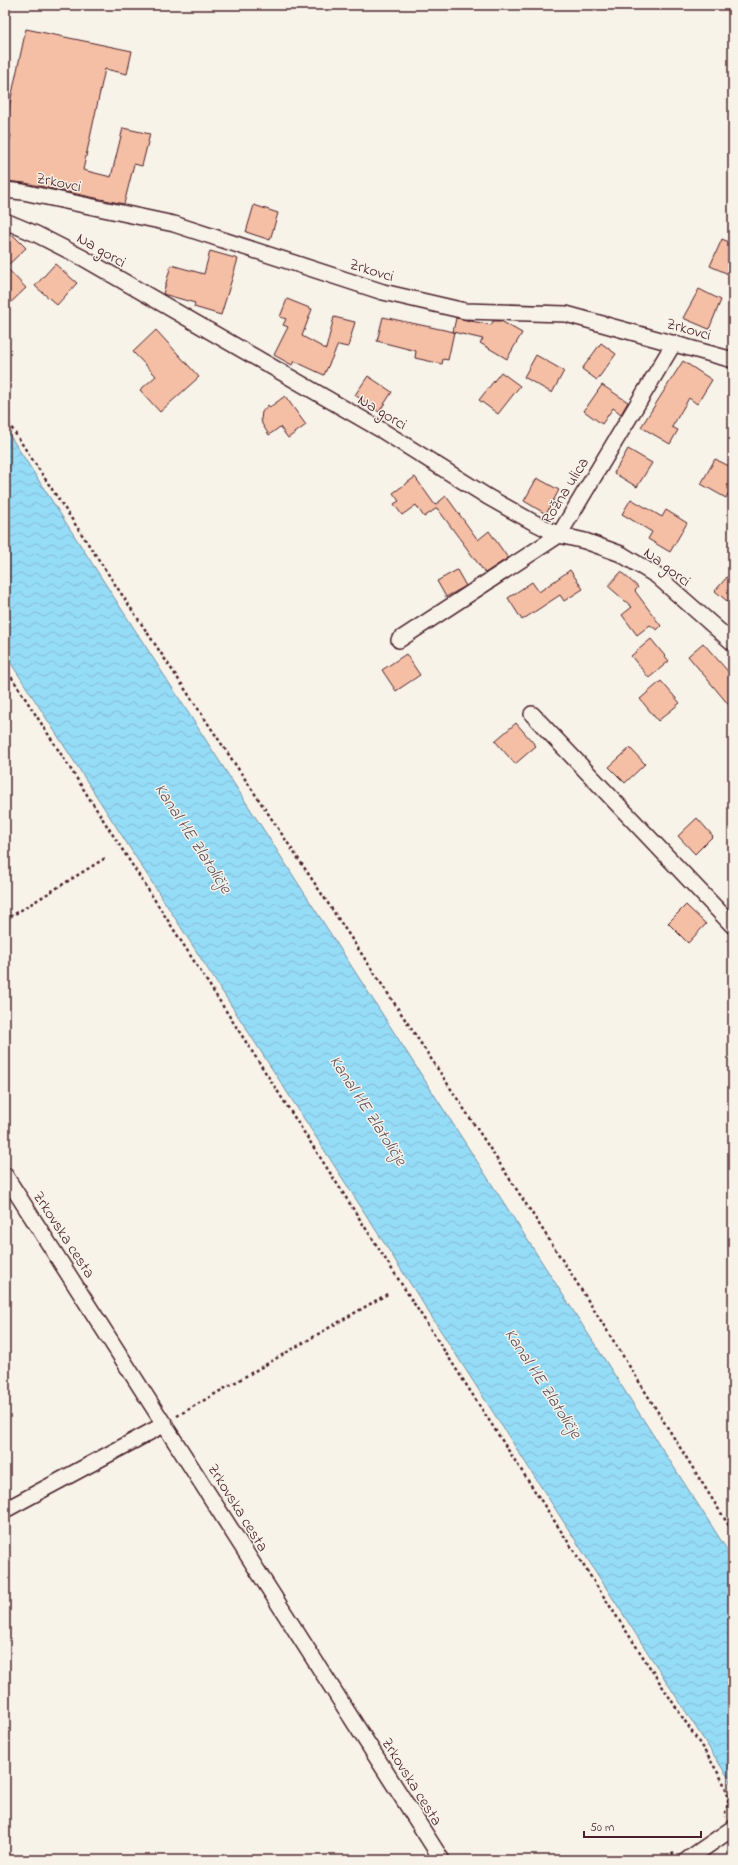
<svg xmlns="http://www.w3.org/2000/svg" width="738" height="1865" viewBox="0 0 738 1865" font-family="'Indie Flower',sans-serif">
<style>
.water{fill:url(#water-waves);stroke:#7790a5}
.building{fill:#f4bfa5;stroke:#4a1f2b}
.lines{fill:none;stroke-linecap:round;stroke-linejoin:round}
.minor-casing{stroke:#4a1f2b;stroke-width:18}
.path{stroke:#4a1f2b;stroke-width:2.5;stroke-dasharray:3 3;stroke-linecap:butt}
.minor{stroke:#f7f3e8;stroke-width:15}
.labels{text-anchor:middle;stroke-width:3;stroke-linejoin:round;paint-order:stroke}
.street-label{font-size:16px;fill:#4a1f2b;stroke:#f7f3e8}
.water-label{font-size:17px;font-style:italic;fill:#5d4e5e;stroke:#f7f3e8}
</style>
<defs>
<pattern id="water-waves" width="16" height="10" patternUnits="userSpaceOnUse"><rect width="16" height="10" fill="#95dcf7"/><path d="M0 5q4-4 8 0t8 0" fill="none" stroke="#82bcd4"/></pattern>
</defs>
<rect width="100%" height="100%" fill="#f7f3e8"/>
<filter id="ink" filterUnits="userSpaceOnUse"><feTurbulence type="fractalNoise" baseFrequency=".025" numOctaves="2"/><feDisplacementMap in="SourceGraphic" scale="8" xChannelSelector="R" yChannelSelector="G"/><feConvolveMatrix kernelMatrix="1 2 1 2 8 2 1 2 1" color-interpolation-filters="sRGB"/></filter>
<g filter="url(#ink)">
<path class="water" d="M 5,428 L 733,1559 L 733,1785 L 5,654 Z"/>
<path class="building" d="M 26,29 L 132,51 L 127,74 L 105,69 L 83,170 L 111,177 L 123,128 L 150,134 L 142,166 L 134,164 L 124,204 L 25,183 L 5,181 L 5,160 L 11,135 L 5,134 L 5,126 Z
M 254,205 L 278,213 L 270,240 L 246,232 Z
M 13,235 L 26,248 L 6,267 L 26,288 L 5,308 L 5,243 Z
M 722,239 L 733,244 L 733,276 L 710,266 Z
M 210,251 L 238,259 L 221,315 L 194,307 L 195,303 L 163,294 L 171,265 L 204,274 Z
M 55,264 L 77,283 L 57,305 L 35,286 Z
M 699,289 L 721,300 L 709,329 L 683,318 Z
M 287,299 L 312,309 L 302,336 L 326,349 L 334,317 L 355,322 L 348,347 L 338,345 L 324,375 L 294,361 L 292,365 L 274,355 L 288,327 L 283,325 L 286,319 L 280,317 Z
M 383,317 L 454,332 L 448,360 L 443,359 L 442,364 L 415,358 L 416,351 L 377,341 Z
M 456,318 L 491,325 L 493,321 L 501,321 L 522,333 L 507,359 L 480,343 L 483,339 L 453,332 Z
M 156,330 L 199,377 L 160,412 L 140,390 L 156,376 L 133,352 Z
M 601,343 L 616,354 L 597,380 L 582,369 Z
M 536,355 L 564,371 L 552,393 L 524,377 Z
M 683,361 L 712,380 L 697,404 L 689,398 L 672,427 L 678,430 L 670,444 L 641,427 Z
M 501,372 L 520,386 L 498,414 L 479,400 Z
M 368,376 L 392,392 L 379,412 L 355,395 Z
M 602,385 L 628,402 L 621,414 L 613,408 L 602,424 L 584,411 Z
M 285,396 L 306,425 L 288,438 L 280,427 L 269,435 L 262,424 L 261,419 L 262,412 L 268,405 L 270,407 Z
M 628,449 L 652,463 L 637,487 L 614,473 Z
M 715,459 L 733,468 L 733,485 L 726,498 L 701,484 Z
M 415,477 L 435,505 L 446,496 L 478,540 L 489,531 L 508,558 L 485,573 L 437,508 L 424,517 L 416,505 L 402,515 L 394,504 L 399,501 L 393,493 Z
M 537,478 L 559,490 L 546,514 L 524,501 Z
M 631,499 L 662,517 L 666,510 L 687,523 L 670,552 L 648,539 L 652,532 L 622,514 Z
M 457,570 L 466,586 L 446,597 L 437,581 Z
M 570,570 L 583,589 L 564,601 L 560,595 L 522,620 L 508,598 L 532,582 L 539,592 Z
M 733,570 L 733,606 L 715,591 Z
M 621,572 L 638,587 L 635,591 L 661,626 L 657,630 L 650,625 L 637,635 L 622,615 L 632,607 L 608,586 Z
M 651,639 L 669,661 L 649,678 L 631,656 Z
M 703,643 L 733,677 L 733,710 L 688,656 Z
M 406,654 L 420,675 L 396,691 L 382,670 Z
M 661,681 L 680,703 L 658,721 L 640,699 Z
M 516,723 L 536,746 L 515,764 L 495,741 Z
M 630,748 L 645,764 L 625,783 L 609,767 Z
M 697,818 L 713,836 L 695,854 L 678,836 Z
M 686,905 L 706,924 L 688,943 L 668,923 Z"/>
<g class="lines">
<g class="minor-casing">
<path id="minor" d="M 5,190 L 23,192 L 174,224 L 383,292 L 465,311 L 566,314 L 733,360
M 5,221 L 36,234 L 83,258 L 378,428 L 488,497 L 531,521 L 559,535 L 585,541 L 621,554 L 657,576 L 733,643
M 399,640 L 559,535 L 674,343
M 532,714 L 733,926
M 5,1175 L 442,1860
M 5,1510 L 165,1424
M 687,1860 L 733,1828"/>
</g>
<path class="path" d="M 5,418 C 185,692 370,962 548,1238 C 611,1335 671,1434 733,1532
M 5,667 L 512,1456 L 711,1761 C 717,1772 727,1785 728,1799 C 729,1806 724,1810 725,1817
M 5,920 L 107,857
M 177,1416 L 389,1293
M 661,1860 L 674,1853"/>
<use href="#minor" class="minor"/>
</g>
</g>
<g class="labels">
<g class="street-label">
<text transform="translate(59 181) rotate(12)" y="6">Zrkovci</text>
<text transform="translate(102 249) rotate(30)" y="6">Na gorci</text>
<text transform="translate(372 269) rotate(17)" y="6">Zrkovci</text>
<text transform="translate(689 328) rotate(16)" y="6">Zrkovci</text>
<text transform="translate(383 411) rotate(31)" y="6">Na gorci</text>
<text transform="translate(564 490) rotate(-58)" y="6">Rožna ulica</text>
<text transform="translate(668 566) rotate(37)" y="6">Na gorci</text>
<text transform="translate(65 1234) rotate(57)" y="6">Zrkovska cesta</text>
<text transform="translate(239 1507) rotate(58)" y="6">Zrkovska cesta</text>
<text transform="translate(413 1781) rotate(58)" y="6">Zrkovska cesta</text>
</g>
<g class="water-label">
<text transform="translate(194 838) rotate(57)" y="6">Kanal HE Zlatoličje</text>
<text transform="translate(369 1110) rotate(57)" y="6">Kanal HE Zlatoličje</text>
<text transform="translate(544 1383) rotate(57)" y="6">Kanal HE Zlatoličje</text>
</g>
</g>
<rect width="738" height="1865" fill="none" stroke="#f7f3e8" stroke-width="20"/>
<rect x="10" y="10" width="718" height="1845" fill="none" stroke="#4a1f2b" stroke-width="1.5" filter="url(#ink)"/>
<path d="M584 1831v6h117v-6" fill="none" stroke="#4a1f2b" stroke-width="2"/>
<text x="590" y="1831" font-size="12" fill="#4a1f2b" stroke="#f7f3e8" stroke-width="3" paint-order="stroke">50 m</text>
</svg>
